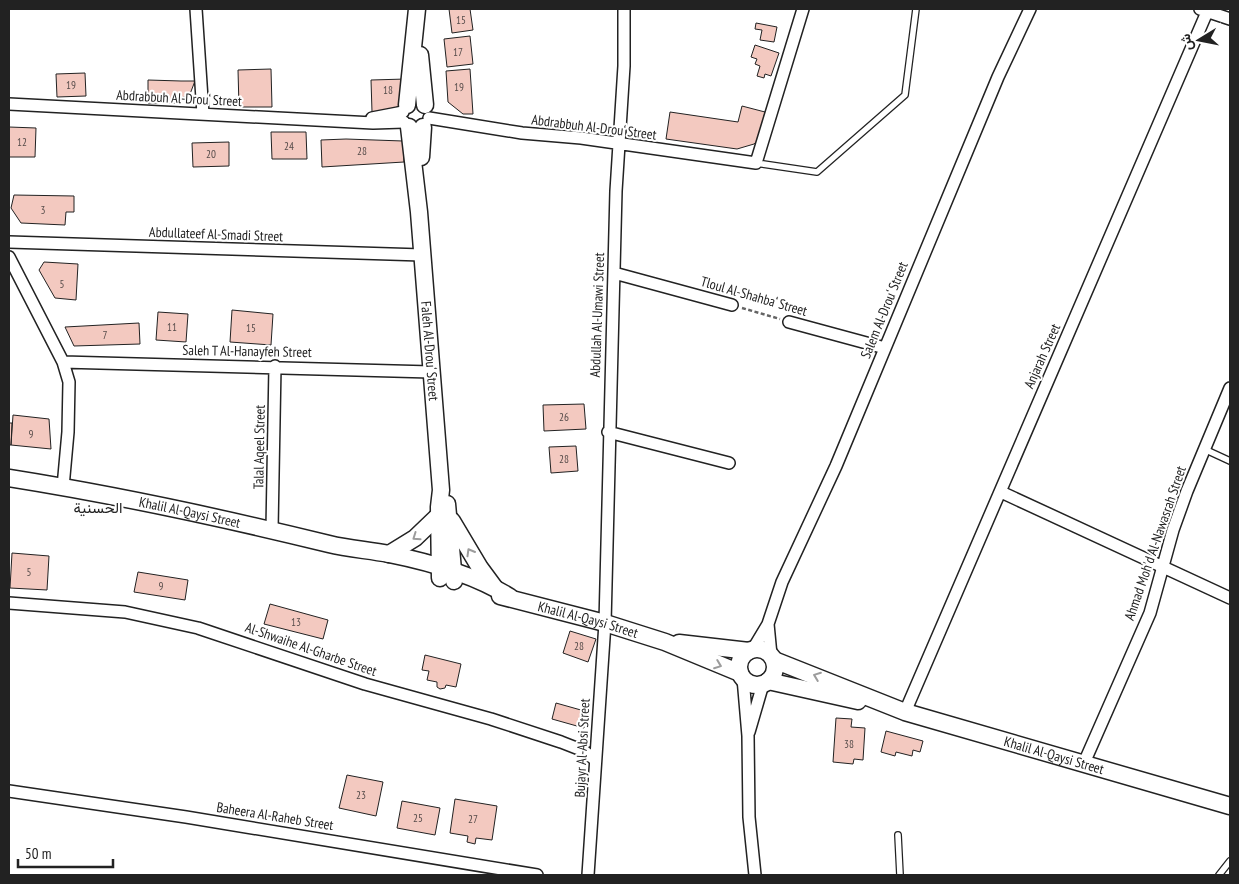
<svg xmlns="http://www.w3.org/2000/svg" width="1239" height="884" viewBox="0 0 1239 884" font-family="'PT Sans Narrow',Vazirmatn,sans-serif">
<style>
.building{fill:#f3c9c0;stroke:#222}
.lines{fill:none;stroke-linecap:round;stroke-linejoin:round}
.lane-casing{stroke:#222;stroke-width:8}
.street-casing{stroke:#222;stroke-width:14}
.secondary-casing{stroke:#222;stroke-width:19}
.path{stroke:#646464;stroke-width:2.5;stroke-dasharray:4 2.5;stroke-linecap:butt}
.lane{stroke:#fff;stroke-width:5.5}
.street{stroke:#fff;stroke-width:11}
.secondary{stroke:#fff;stroke-width:16}
.oneway{stroke:#9c9c9c}
.labels{text-anchor:middle;stroke-width:4;stroke-linejoin:round;paint-order:stroke}
.number-label{font-size:11px;fill:#564c4a}
.street-label{font-size:14px;fill:#222;stroke:#fff}
.neighbourhood-label{font-size:15px;fill:#222;stroke:#fff}
</style>
<rect width="100%" height="100%" fill="#fff"/>
<path class="building" d="M 449,9 L 470,9 L 473,30 L 452,33 Z
M 756,23 L 777,27 L 774,42 L 760,40 L 762,30 L 755,29 Z
M 470,36 L 473,64 L 447,67 L 444,39 Z
M 755,45 L 779,53 L 771,76 L 765,74 L 764,78 L 757,76 L 760,66 L 755,64 L 757,59 L 751,57 Z
M 271,69 L 272,107 L 239,107 L 238,70 Z
M 470,69 L 473,114 L 463,114 L 448,102 L 446,71 Z
M 85,73 L 86,96 L 57,97 L 56,74 Z
M 406,79 L 401,105 L 389,111 L 372,112 L 371,80 Z
M 148,80 L 181,81 L 195,81 L 190,94 L 180,99 L 180,103 L 148,103 Z
M 742,106 L 765,112 L 759,140 L 754,144 L 737,149 L 666,139 L 670,112 L 738,122 Z
M 9,127 L 36,128 L 35,157 L 9,157 Z
M 271,132 L 306,132 L 307,159 L 272,159 Z
M 346,139 L 403,141 L 404,162 L 322,167 L 321,140 Z
M 229,142 L 229,166 L 193,167 L 192,143 Z
M 14,195 L 74,196 L 74,212 L 66,212 L 65,225 L 21,223 L 11,208 Z
M 44,262 L 78,264 L 76,300 L 55,298 L 39,270 Z
M 232,310 L 273,314 L 271,345 L 230,342 Z
M 158,312 L 188,314 L 186,342 L 156,340 Z
M 139,323 L 140,344 L 74,346 L 65,327 Z
M 584,404 L 586,429 L 544,431 L 543,405 Z
M 13,415 L 49,419 L 51,449 L 11,445 Z
M 9,423 L 12,423 L 11,445 L 9,445 Z
M 576,446 L 578,471 L 551,473 L 549,447 Z
M 12,553 L 49,556 L 47,590 L 10,588 Z
M 138,572 L 188,580 L 185,600 L 134,592 Z
M 270,604 L 328,620 L 323,639 L 264,624 Z
M 570,631 L 596,639 L 588,662 L 563,653 Z
M 425,655 L 461,664 L 456,687 L 446,685 L 445,688 L 440,689 L 437,687 L 437,682 L 427,680 L 429,671 L 422,670 Z
M 556,703 L 588,712 L 584,728 L 552,719 Z
M 836,718 L 852,719 L 851,727 L 865,728 L 863,760 L 854,759 L 853,764 L 833,762 Z
M 886,731 L 923,741 L 920,752 L 913,750 L 912,756 L 896,752 L 895,756 L 881,752 Z
M 347,775 L 383,782 L 376,816 L 339,808 Z
M 455,799 L 497,806 L 492,840 L 476,838 L 475,844 L 467,842 L 468,836 L 450,833 Z
M 402,801 L 440,808 L 435,835 L 397,828 Z"/>
<g class="lines">
<g class="lane-casing">
<path id="lane" d="M 756,163 L 817,172 L 905,95 L 916,9
M 1204,449 L 1230,461
M 898,835 L 900,875
M 1219,875 L 1230,861"/>
</g>
<g class="street-casing">
<path id="street" d="M 196,9 L 203,114
M 1200,9 L 1230,19
M 9,104 L 373,123 L 404,122
M 372,118 L 403,112
M 429,118 L 522,133 L 581,138 L 756,163 L 803,9
M 9,242 L 422,255
M 9,257 L 63,362 L 69,382 L 68,432 L 63,487
M 614,273 L 732,305
M 789,322 L 885,348
M 63,362 L 431,372
M 608,432 L 729,463
M 1001,492 L 1230,598
M 272,529 L 275,366
M 9,603 L 125,612 L 198,628 L 365,684 L 491,719 L 561,742 L 584,751 L 594,759
M 768,624 L 771,655
M 753,649 L 768,624 L 782,582 L 836,466 L 998,77 L 1030,9
M 743,678 L 748,736 L 749,817 L 755,875
M 905,712 L 1207,12
M 749,732 L 763,684
M 1084,763 L 1150,613 L 1173,530 L 1187,491 L 1230,388
M 9,791 L 186,817 L 537,875
M 588,875 L 605,623 L 616,191 L 624,66 L 624,9"/>
</g>
<g class="secondary-casing">
<g id="secondary">
<path d="M 420,55 L 425,105"/>
<path d="M 407,105 L 417,9"/>
<path id="s1" d="M 409,127 L 419,212 L 441,490 L 439,507 L 440,578"/>
<path d="M 421,157 L 423,127"/>
<path id="s2" d="M 9,478 C 116,495 223,518 329,544 C 349,549 369,550 389,554 C 429,562 475,575 510,597"/>
<path d="M 447,504 L 454,581"/>
<path d="M 452,521 L 480,568 L 494,587"/>
<path d="M 389,554 L 415,538 L 439,515"/>
<path id="s3" d="M 500,596 L 605,623 L 665,642 L 740,673"/>
<path d="M 679,643 L 749,651"/>
<circle cx="757" cy="667" r="18"/>
<path id="s4" d="M 774,660 L 905,712 L 1230,806"/>
<path d="M 768,681 L 858,701"/>
</g>
</g>
<path class="path" d="M 742,308 L 780,319"/>
<use href="#lane" class="lane"/>
<use href="#street" class="street"/>
<use href="#secondary" class="secondary"/>
</g>
<defs><path id="oneway-chevron" d="M-2-3.5L2.5 0L-2 3.5" fill="none" stroke-width="1.6" stroke-linecap="round" stroke-linejoin="round" transform="scale(1.25)"/></defs>
<g class="oneway">
<use href="#oneway-chevron" transform="translate(416 537) rotate(145)"/>
<use href="#oneway-chevron" transform="translate(470 552) rotate(-120)"/>
<use href="#oneway-chevron" transform="translate(718 665) rotate(21)"/>
<use href="#oneway-chevron" transform="translate(817 676) rotate(-159)"/>
</g>
<g class="labels">
<g class="number-label">
<text x="461" y="24">15</text>
<text x="458" y="56">17</text>
<text x="71" y="89">19</text>
<text x="459" y="91">19</text>
<text x="388" y="94">18</text>
<text x="22" y="146">12</text>
<text x="289" y="150">24</text>
<text x="362" y="155">28</text>
<text x="211" y="158">20</text>
<text x="43" y="214">3</text>
<text x="62" y="288">5</text>
<text x="172" y="331">11</text>
<text x="251" y="332">15</text>
<text x="105" y="339">7</text>
<text x="564" y="421">26</text>
<text x="31" y="438">9</text>
<text x="564" y="463">28</text>
<text x="29" y="576">5</text>
<text x="161" y="590">9</text>
<text x="296" y="626">13</text>
<text x="579" y="650">28</text>
<text x="849" y="748">38</text>
<text x="361" y="799">23</text>
<text x="418" y="822">25</text>
<text x="473" y="823">27</text>
</g>
<g class="street-label">
<text transform="translate(179 98) rotate(3)" y="5">Abdrabbuh Al-Drou‘ Street</text>
<text transform="translate(594 127) rotate(7)" y="5">Abdrabbuh Al-Drou‘ Street</text>
<text transform="translate(216 234) rotate(2)" y="5">Abdullateef Al-Smadi Street</text>
<text transform="translate(754 296) rotate(16)" y="5">Tloul Al-Shahba‘ Street</text>
<text transform="translate(884 310) rotate(-68)" y="5">Salem Al-Drou‘ Street</text>
<text transform="translate(597 315) rotate(-88)" y="5">Abdullah Al-Umawi Street</text>
<text transform="translate(247 351) rotate(1)" y="5">Saleh T Al-Hanayfeh Street</text>
<text dy="5" stroke="none"><textPath href="#s1" startOffset="225">Faleh Al-Drou‘ Street</textPath></text>
<text transform="translate(1042 356) rotate(-66)" y="5">Anjarah Street</text>
<text transform="translate(259 447) rotate(-89)" y="5">Talal Aqeel Street</text>
<text dy="5" stroke="none"><textPath href="#s2" startOffset="184">Khalil Al-Qaysi Street</textPath></text>
<text transform="translate(1155 543) rotate(-71)" y="5">Ahmad Moh'd Al-Nawasrah Street</text>
<text dy="5" stroke="none"><textPath href="#s3" startOffset="91">Khalil Al-Qaysi Street</textPath></text>
<text transform="translate(311 649) rotate(19)" y="5">Al-Shwaihe Al-Gharbe Street</text>
<text transform="translate(582 748) rotate(-87)" y="5">Bujayr Al-Absi Street</text>
<text dy="5" stroke="none"><textPath href="#s4" startOffset="296">Khalil Al-Qaysi Street</textPath></text>
<text transform="translate(275 816) rotate(9)" y="5">Baheera Al-Raheb Street</text>
</g>
<g class="neighbourhood-label">
<text x="98" y="513">الحسنية</text>
</g>
</g>
<rect width="1239" height="884" fill="none" stroke="#222222" stroke-width="20"/>
<g transform="translate(1199 40) rotate(260)" stroke="#ffffff" stroke-width="4" paint-order="stroke">
<path d="M0-4L9 19L0 12L-9 19Z" fill="#222222"/>
<text y="-8" font-size="14" font-weight="bold" text-anchor="middle" fill="#222222">ش</text>
</g>
<path d="M18 859v8h95v-8" fill="none" stroke="#222222" stroke-width="2.5"/>
<text x="25" y="859" font-size="15" fill="#222222" stroke="#ffffff" stroke-width="4" paint-order="stroke">50 m</text>
</svg>
